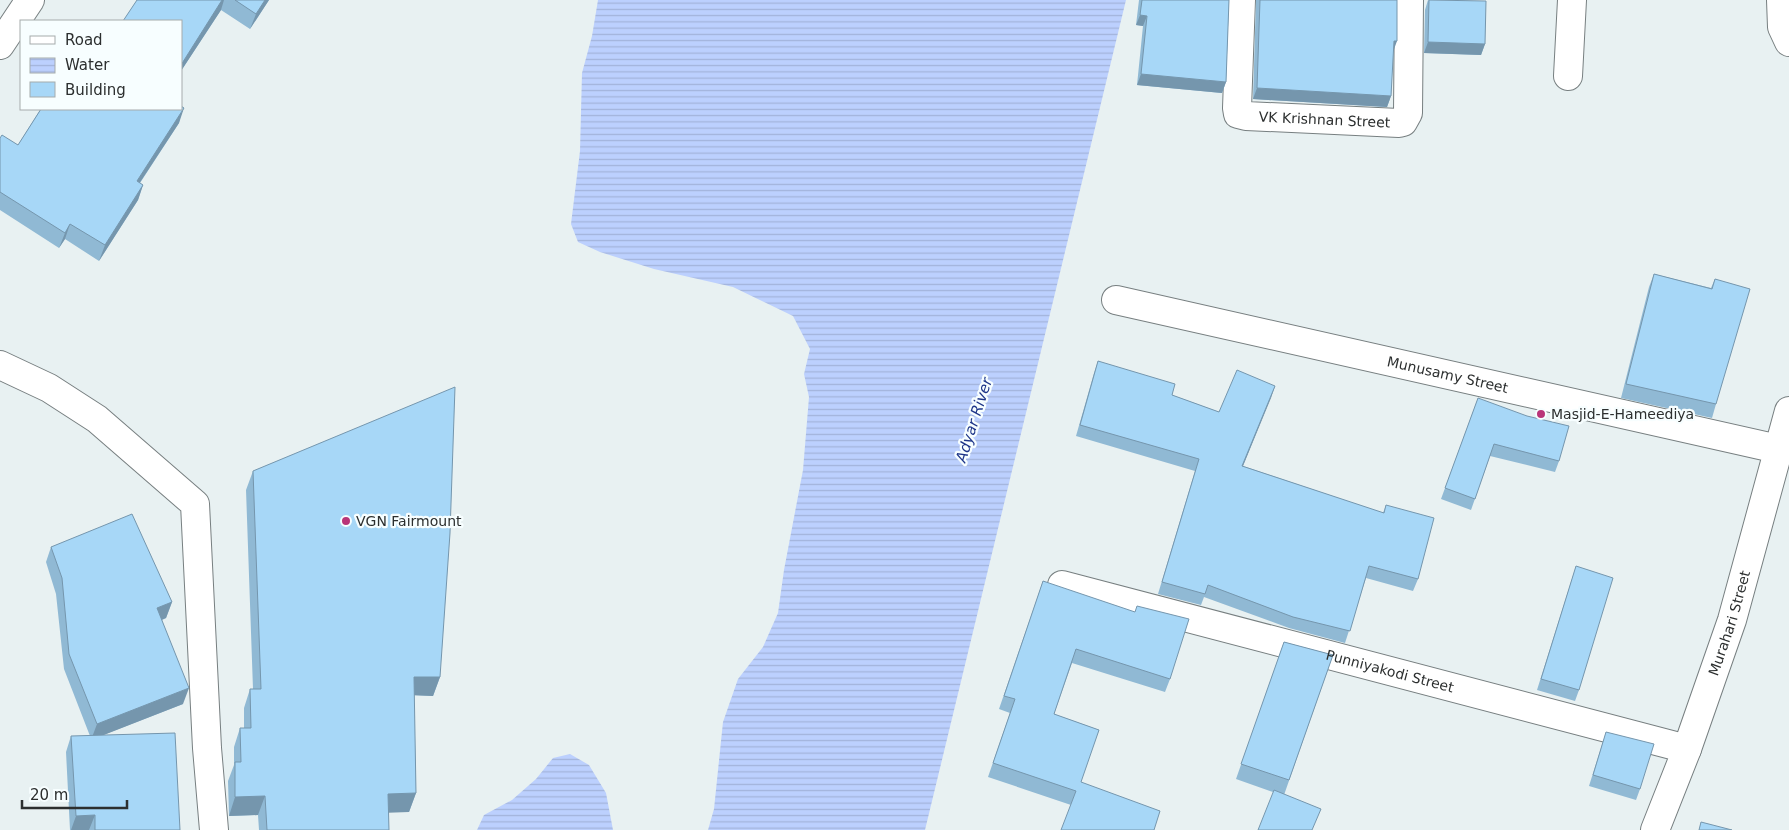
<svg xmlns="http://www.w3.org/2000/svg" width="1789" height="830" viewBox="0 0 1789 830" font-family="'DejaVu Sans',sans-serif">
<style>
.water{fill:url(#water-rules)}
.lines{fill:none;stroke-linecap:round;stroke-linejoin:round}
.minor-casing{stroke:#777f80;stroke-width:30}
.tertiary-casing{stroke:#777f80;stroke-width:30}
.minor{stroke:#fff;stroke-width:28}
.tertiary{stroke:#fff;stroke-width:28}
.wall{fill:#90b9d4}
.shaded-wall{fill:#7596ad}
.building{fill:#a7d7f7;stroke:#7596ad}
.poi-dot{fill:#b93478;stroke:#f7feff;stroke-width:2}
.labels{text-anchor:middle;stroke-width:4.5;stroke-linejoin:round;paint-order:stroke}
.street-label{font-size:14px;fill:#2c2f2f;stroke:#f7feff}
.poi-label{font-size:14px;fill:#2c2f2f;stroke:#f7feff;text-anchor:start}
.water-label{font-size:15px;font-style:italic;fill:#1e3689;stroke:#f7feff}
</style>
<defs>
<pattern id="water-rules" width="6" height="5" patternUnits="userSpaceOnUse" patternTransform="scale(1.25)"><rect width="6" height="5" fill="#bcd0fe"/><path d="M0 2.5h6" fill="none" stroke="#a2b3da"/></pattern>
</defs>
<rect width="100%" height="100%" fill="#e8f1f2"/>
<path class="water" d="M 598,0 L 1126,0 L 925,830 L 708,830 L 714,809 L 723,722 L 738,679 L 763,647 L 778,613 L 784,570 L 803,470 L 809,397 L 804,374 L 810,349 L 793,316 L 733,287 L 654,269 L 600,252 L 578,242 L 571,224 L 580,151 L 582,73 L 592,36 Z
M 570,754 L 589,765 L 606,793 L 613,830 L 477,830 L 484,815 L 512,800 L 536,779 L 553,758 Z"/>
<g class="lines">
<g class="minor-casing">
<g id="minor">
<path id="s1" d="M 1241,0 L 1237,108 L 1238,114 L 1246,116 L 1399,123 L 1403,122 L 1408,113 L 1409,0"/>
<path d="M 0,45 L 30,0"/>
<path d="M 1568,76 L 1572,0"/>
<path id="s2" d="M 1116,300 L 1778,449"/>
<path d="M 0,365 L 49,388 L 97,419 L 195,504 L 207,748 L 214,830"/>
<path id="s3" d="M 1062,585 L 1687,749"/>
<path id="s4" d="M 1655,830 L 1687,749 L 1732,620 L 1789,411"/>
</g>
</g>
<g class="tertiary-casing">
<path id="tertiary" d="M 1781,0 L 1782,27 L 1789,42"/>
</g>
<use href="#minor" class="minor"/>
<use href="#tertiary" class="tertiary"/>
</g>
<path class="wall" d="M 137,0 L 269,0 L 250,29 L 221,10 L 181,71 L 181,21 Z
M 1139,0 L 1229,0 L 1226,82 L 1222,93 L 1137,85 L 1143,26 L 1136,25 Z
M 1256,0 L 1397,0 L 1393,52 L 1391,96 L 1387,107 L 1253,99 Z
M 1428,0 L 1485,44 L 1481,55 L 1424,53 L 1425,10 Z
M 38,109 L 181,109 L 179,123 L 140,183 L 143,185 L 138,200 L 99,261 L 65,239 L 59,248 L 0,210 L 0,138 L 18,145 L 40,110 Z
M 1654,274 L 1711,288 L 1715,279 L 1716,404 L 1712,418 L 1621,398 L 1649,287 Z
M 1098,361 L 1172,395 L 1219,412 L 1275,386 L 1243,466 L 1383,513 L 1386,505 L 1418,579 L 1413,591 L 1366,578 L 1345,643 L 1289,628 L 1204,597 L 1201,605 L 1158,594 L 1195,471 L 1076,436 L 1094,373 Z
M 1478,398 L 1559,461 L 1555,472 L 1490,456 L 1471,510 L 1441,499 Z
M 253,471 L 440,677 L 433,696 L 414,695 L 416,793 L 409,812 L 388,812 L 389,830 L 259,830 L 258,815 L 229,816 L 228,781 L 234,765 L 234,747 L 240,728 L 244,728 L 244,708 L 250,689 L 253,689 L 246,490 Z
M 51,547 L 172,602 L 166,618 L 162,620 L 183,704 L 103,735 L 180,830 L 70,830 L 66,752 L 71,736 L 90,736 L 64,669 L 56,594 L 46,562 Z
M 1576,566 L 1579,690 L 1575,701 L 1537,690 Z
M 1043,581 L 1170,679 L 1165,692 L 1072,663 L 1054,714 L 1099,730 L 1071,805 L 988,777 L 1010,713 L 999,709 Z
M 1284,642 L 1333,655 L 1284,795 L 1273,792 L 1236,779 Z
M 1606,732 L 1640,789 L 1636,800 L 1589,786 Z"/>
<path class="shaded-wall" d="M 222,0 L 224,0 L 221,10 L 181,71 L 181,65 Z
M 265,0 L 269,0 L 250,29 L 256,14 Z
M 1140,15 L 1147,16 L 1143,26 L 1136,25 Z
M 1394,41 L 1397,41 L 1393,52 Z
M 1428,42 L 1485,44 L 1481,55 L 1424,53 Z
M 1141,74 L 1226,82 L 1222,93 L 1137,85 Z
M 1257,88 L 1391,96 L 1387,107 L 1253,99 Z
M 184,108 L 179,123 L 131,196 L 137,181 Z
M 143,185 L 138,200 L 99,261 L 105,245 Z
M 70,224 L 65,239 L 59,248 L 65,233 Z
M 1275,386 L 1271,398 L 1238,478 L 1242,466 Z
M 172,602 L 166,618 L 151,624 L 157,608 Z
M 414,677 L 440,677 L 433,696 L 407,695 Z
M 189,688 L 183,704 L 91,740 L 97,724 Z
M 416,793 L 409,812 L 381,813 L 388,794 Z
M 265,796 L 258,815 L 229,816 L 235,797 Z
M 95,815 L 89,830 L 71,830 L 76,816 Z"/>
<path class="building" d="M 137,0 L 222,0 L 181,65 L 181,21 L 123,21 Z
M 235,0 L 265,0 L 256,14 Z
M 1142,0 L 1229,0 L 1226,82 L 1141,74 L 1147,16 L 1140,15 Z
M 1260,0 L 1397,0 L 1397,41 L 1394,41 L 1391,96 L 1257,88 Z
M 1429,0 L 1486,1 L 1485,44 L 1428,42 Z
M 181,106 L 184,108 L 137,181 L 143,185 L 105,245 L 70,224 L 65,233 L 0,192 L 0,138 L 2,135 L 18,145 L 41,109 L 181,109 Z
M 1654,274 L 1712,289 L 1715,279 L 1750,289 L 1716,404 L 1626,384 Z
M 1098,361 L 1175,384 L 1172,395 L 1219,412 L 1237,370 L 1275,386 L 1242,466 L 1384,513 L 1386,505 L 1434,518 L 1418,579 L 1369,566 L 1350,631 L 1293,617 L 1208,585 L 1205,594 L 1162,582 L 1199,459 L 1080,425 Z
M 455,387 L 450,533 L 440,677 L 414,677 L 416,793 L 388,794 L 389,830 L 267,830 L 265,796 L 235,797 L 235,762 L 241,762 L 240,728 L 251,728 L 250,689 L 261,689 L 253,471 Z
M 1478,398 L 1527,416 L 1569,426 L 1559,461 L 1494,444 L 1475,499 L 1445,488 Z
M 132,514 L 172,602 L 157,608 L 189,688 L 97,724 L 69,654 L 62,578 L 51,547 Z
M 1576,566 L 1613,578 L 1579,690 L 1541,679 Z
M 1043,581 L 1135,612 L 1137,606 L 1189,619 L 1170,679 L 1076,649 L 1054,714 L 1099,730 L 1081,782 L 1160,811 L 1154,830 L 1061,830 L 1076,791 L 993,763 L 1015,699 L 1004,696 Z
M 1284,642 L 1333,655 L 1289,780 L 1241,764 Z
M 1606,732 L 1654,744 L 1640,789 L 1593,775 Z
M 175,733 L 180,830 L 95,830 L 95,815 L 76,816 L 71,736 Z
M 1274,790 L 1321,809 L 1312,830 L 1258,830 Z
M 1701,822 L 1732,830 L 1699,830 Z"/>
<g class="poi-dot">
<circle cx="1541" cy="414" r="5"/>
<circle cx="346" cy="521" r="5"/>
</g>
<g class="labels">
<g class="street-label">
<text dy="5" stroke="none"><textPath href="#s1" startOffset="201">VK Krishnan Street</textPath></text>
<text dy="5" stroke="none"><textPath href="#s2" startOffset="340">Munusamy Street</textPath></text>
<text dy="5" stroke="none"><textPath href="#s4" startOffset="220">Murahari Street</textPath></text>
<text dy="5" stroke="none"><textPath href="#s3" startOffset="339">Punniyakodi Street</textPath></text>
</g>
<g class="poi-label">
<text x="1551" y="419">Masjid-E-Hameediya</text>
<text x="356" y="526">VGN Fairmount</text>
</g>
<g class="water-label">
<text transform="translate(974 420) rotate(-72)" y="5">Adyar River</text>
</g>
</g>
<rect x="20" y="20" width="162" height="90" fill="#f7feff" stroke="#a6abac"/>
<rect x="30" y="36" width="25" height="8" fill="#ffffff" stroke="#a6abac"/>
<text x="65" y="45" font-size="15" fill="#2c2f2f">Road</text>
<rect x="30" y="58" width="25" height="15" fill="url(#water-rules)" stroke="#a6abac"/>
<text x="65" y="70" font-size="15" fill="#2c2f2f">Water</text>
<rect x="30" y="82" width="25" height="15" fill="#a7d7f7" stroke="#a6abac"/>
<text x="65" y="95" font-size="15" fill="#2c2f2f">Building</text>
<path d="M22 800v8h105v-8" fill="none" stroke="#2c2f2f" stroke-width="2.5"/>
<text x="30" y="800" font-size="15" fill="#2c2f2f" stroke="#f7feff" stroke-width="4" paint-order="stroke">20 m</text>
</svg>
